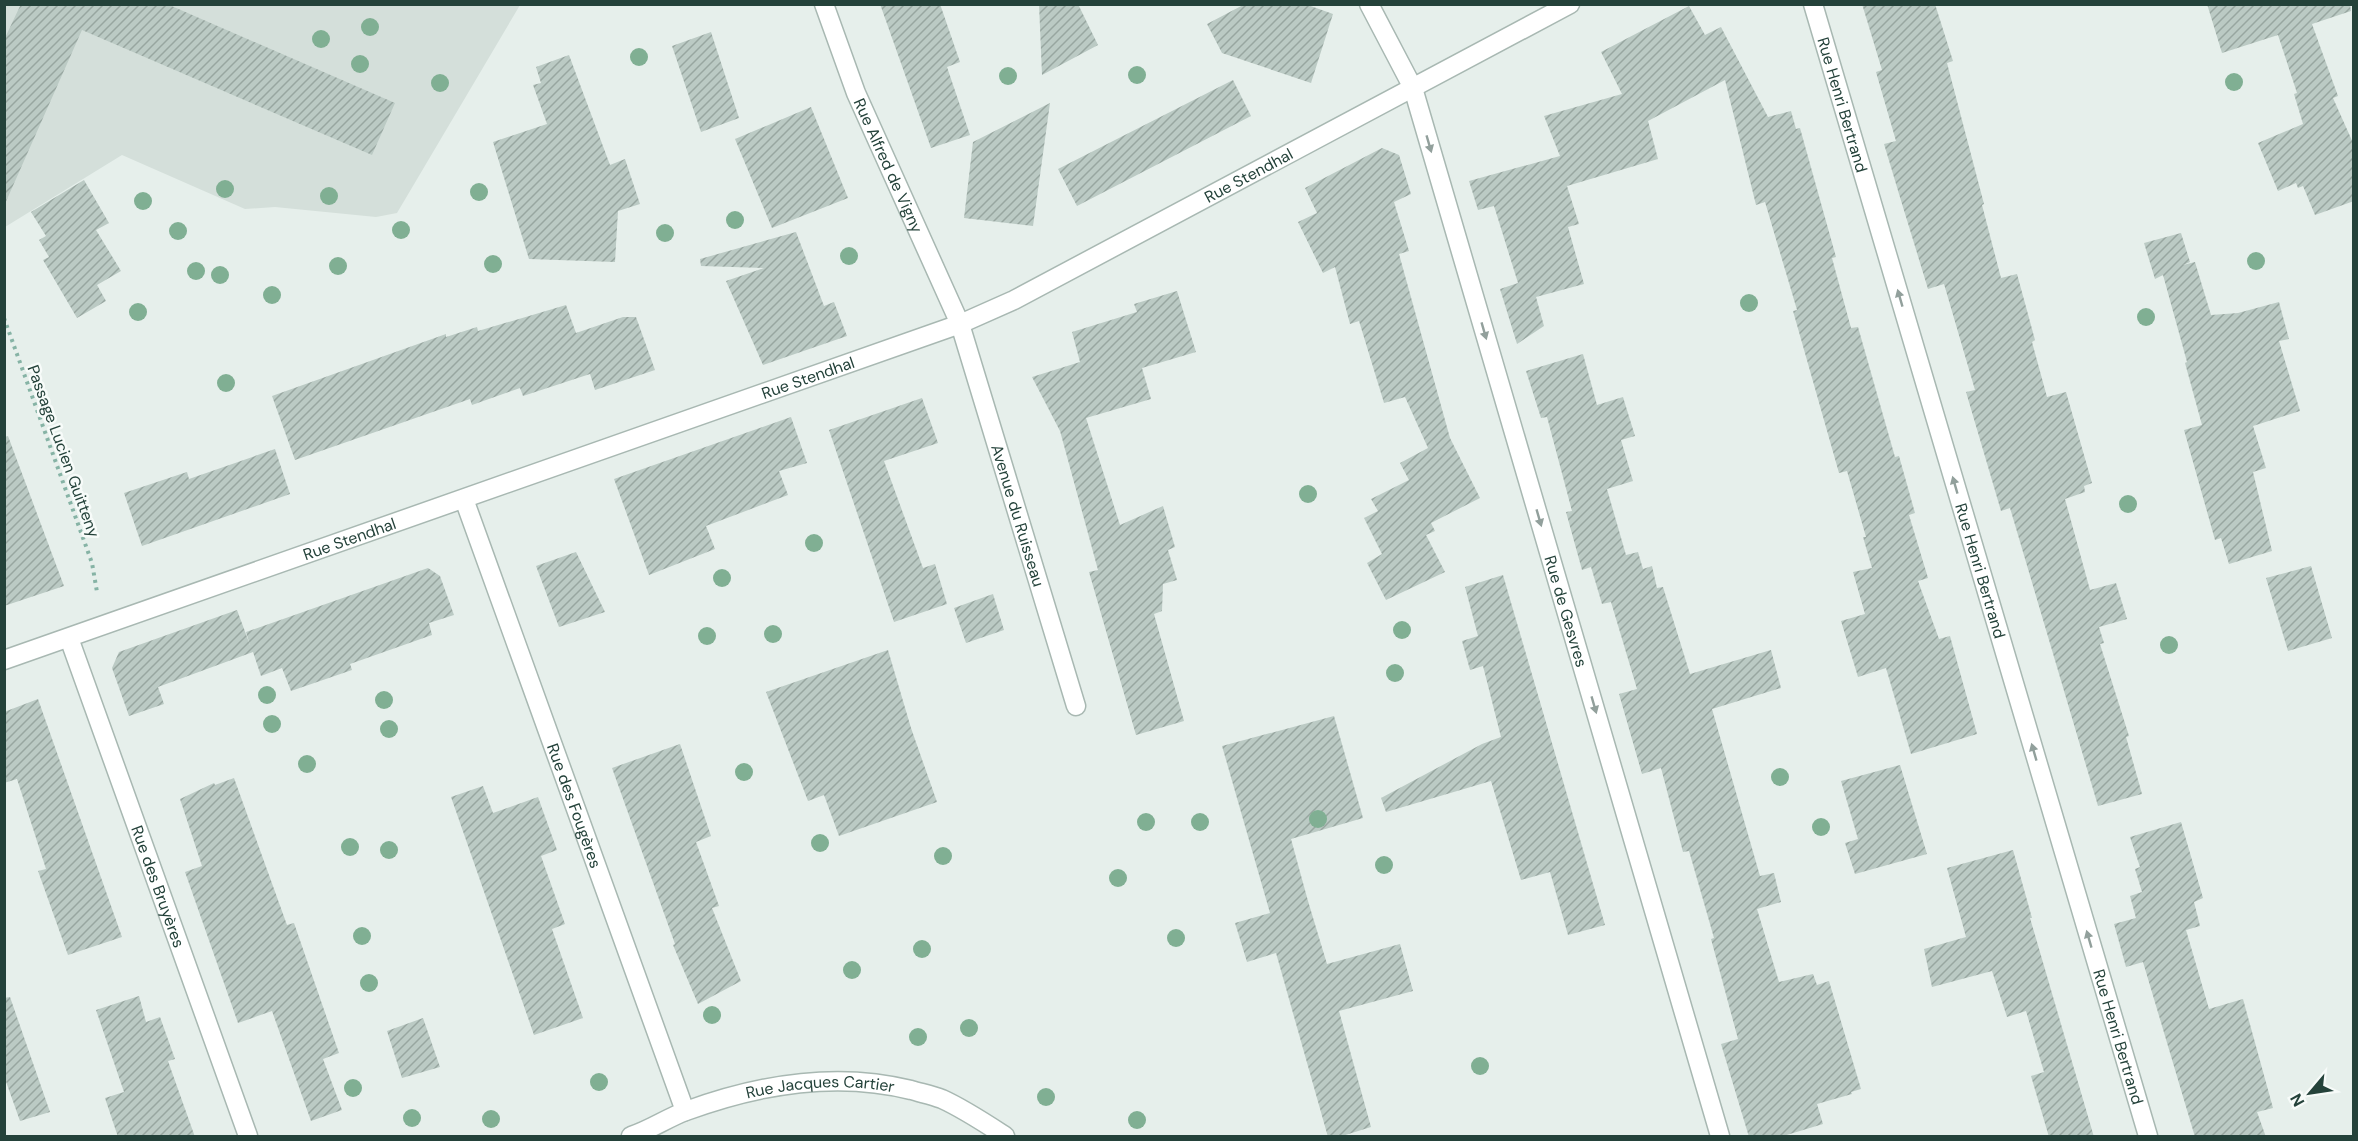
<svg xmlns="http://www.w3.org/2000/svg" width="2358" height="1141" viewBox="0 0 2358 1141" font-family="'DM Sans',sans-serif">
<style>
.built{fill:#d4dfda}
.building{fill:url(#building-hatch)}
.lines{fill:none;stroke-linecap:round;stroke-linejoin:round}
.minor-casing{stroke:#a8b8b2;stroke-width:21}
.path{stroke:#86b3a5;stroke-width:4;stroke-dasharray:3 4.5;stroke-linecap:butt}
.minor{stroke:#fff;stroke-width:18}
.tree{fill:#80af93}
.oneway{fill:#92a09c}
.labels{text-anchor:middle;stroke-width:5;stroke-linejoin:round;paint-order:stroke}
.street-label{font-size:16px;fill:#24423a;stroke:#f7fbf9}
</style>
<defs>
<pattern id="building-hatch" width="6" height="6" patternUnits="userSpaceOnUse" patternTransform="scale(1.5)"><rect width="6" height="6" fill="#bbcac4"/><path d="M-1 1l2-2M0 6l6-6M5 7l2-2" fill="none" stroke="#98a6a0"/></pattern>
</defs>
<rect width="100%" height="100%" fill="#e6efeb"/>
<path class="built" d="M 5,5 L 520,5 L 397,213 L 376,217 L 275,207 L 245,209 L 122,155 L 5,227 Z"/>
<path class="building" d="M 21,4 L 167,4 L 395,103 L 372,155 L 82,30 L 4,206 L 4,40 Z
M 880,4 L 940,4 L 960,62 L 947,67 L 970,135 L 931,148 Z
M 1039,4 L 1078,4 L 1098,45 L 1042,75 Z
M 1245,4 L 1305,4 L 1333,14 L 1311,83 L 1222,53 L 1207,24 Z
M 1862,4 L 1935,4 L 1953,61 L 1947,63 L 1984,204 L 1982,205 L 2001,278 L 2017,274 L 2035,340 L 2032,342 L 2047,397 L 2066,392 L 2092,483 L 2084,486 L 2085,492 L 2065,499 L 2090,590 L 2116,583 L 2127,619 L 2099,627 L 2104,643 L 2100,644 L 2129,736 L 2126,737 L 2142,794 L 2098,806 L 2010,508 L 2001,511 L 1966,392 L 1975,390 L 1944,284 L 1928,289 L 1899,194 L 1884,144 L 1896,141 L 1876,72 L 1882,70 Z
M 2207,4 L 2350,4 L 2351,11 L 2312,24 L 2338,96 L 2333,98 L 2354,145 L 2354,201 L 2315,215 L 2303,186 L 2298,188 L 2296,183 L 2278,191 L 2258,143 L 2303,124 L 2294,94 L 2297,93 L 2278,35 L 2222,53 Z
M 1689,6 L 1705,35 L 1721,27 L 1768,117 L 1791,111 L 1796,129 L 1800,128 L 1836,257 L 1832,258 L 1851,328 L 1858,327 L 1895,457 L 1899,456 L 1915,513 L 1909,515 L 1928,578 L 1918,581 L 1939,639 L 1950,636 L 1977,734 L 1911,754 L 1886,668 L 1858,677 L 1841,621 L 1865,614 L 1853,572 L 1872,568 L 1863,537 L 1866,537 L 1847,471 L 1839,473 L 1793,311 L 1797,310 L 1765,202 L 1756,205 L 1725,80 L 1648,121 L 1658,159 L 1567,186 L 1579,224 L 1568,227 L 1584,284 L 1536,297 L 1544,326 L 1517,344 L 1500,289 L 1518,283 L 1494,206 L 1478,210 L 1469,181 L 1560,156 L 1544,116 L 1622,94 L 1601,52 Z
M 711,32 L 739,118 L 701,132 L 672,46 Z
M 569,55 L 610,165 L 625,159 L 640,204 L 618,211 L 615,262 L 529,259 L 493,142 L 547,124 L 533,85 L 541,83 L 536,67 Z
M 1233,80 L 1251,116 L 1077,206 L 1058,169 Z
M 1050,103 L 1033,226 L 964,218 L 973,142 Z
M 811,107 L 848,198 L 772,228 L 735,139 Z
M 1382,148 L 1399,155 L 1411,194 L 1394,202 L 1409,251 L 1399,254 L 1450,438 L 1480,498 L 1431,523 L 1435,531 L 1426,535 L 1445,572 L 1386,600 L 1367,563 L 1382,554 L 1364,518 L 1378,511 L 1371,499 L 1409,480 L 1400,463 L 1428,448 L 1405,397 L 1384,403 L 1359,321 L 1350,324 L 1335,267 L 1323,273 L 1298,222 L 1317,213 L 1305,188 Z
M 84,180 L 109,223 L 96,230 L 121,271 L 97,285 L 106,301 L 77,318 L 43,260 L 49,257 L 39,240 L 46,236 L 31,212 Z
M 796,232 L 824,306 L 834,302 L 847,336 L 763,365 L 726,281 L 764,268 L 701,266 L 700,259 Z
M 2181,233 L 2190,262 L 2183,265 L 2195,262 L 2211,315 L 2238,313 L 2279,302 L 2289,339 L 2279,341 L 2300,411 L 2253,426 L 2266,468 L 2253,472 L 2272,551 L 2229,564 L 2221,538 L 2215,540 L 2184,430 L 2202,425 L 2185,363 L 2187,362 L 2163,275 L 2155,279 L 2144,243 Z
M 1177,291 L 1196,352 L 1142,368 L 1151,399 L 1086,418 L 1120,525 L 1163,506 L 1175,547 L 1168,550 L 1177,580 L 1163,584 L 1162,611 L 1154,614 L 1184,721 L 1136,735 L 1089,572 L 1098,570 L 1060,431 L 1032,377 L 1080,362 L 1072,332 L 1137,312 L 1134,304 Z
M 566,305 L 576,333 L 623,317 L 636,317 L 655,370 L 595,390 L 590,374 L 523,396 L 520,388 L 472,405 L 470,399 L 295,460 L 272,396 L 446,334 L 446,337 L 477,327 L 478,331 Z
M 1583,354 L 1597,405 L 1623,397 L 1635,436 L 1621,440 L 1633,481 L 1607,489 L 1626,555 L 1638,552 L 1643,569 L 1652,566 L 1657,588 L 1663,587 L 1690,674 L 1771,650 L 1781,688 L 1712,709 L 1760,876 L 1774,873 L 1781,902 L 1757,909 L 1779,982 L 1813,974 L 1817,985 L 1829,981 L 1861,1089 L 1851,1092 L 1852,1094 L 1817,1104 L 1823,1124 L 1780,1137 L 1749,1137 L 1721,1044 L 1738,1039 L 1711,939 L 1714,938 L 1689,851 L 1683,852 L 1661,768 L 1642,774 L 1619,694 L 1637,689 L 1611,602 L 1602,604 L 1591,567 L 1582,570 L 1566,512 L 1572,511 L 1547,417 L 1541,418 L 1526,371 Z
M 922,398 L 938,443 L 884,461 L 923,568 L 935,564 L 947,604 L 894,622 L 829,430 Z
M 791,417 L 807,463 L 779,471 L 788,495 L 706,526 L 715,549 L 649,575 L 614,479 Z
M 8,436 L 64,586 L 4,606 L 4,437 Z
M 275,449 L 290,494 L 142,546 L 124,493 L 187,472 L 189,479 Z
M 576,552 L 605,612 L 559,627 L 536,566 Z
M 2311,566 L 2332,638 L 2288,651 L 2266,578 Z
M 428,568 L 440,576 L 454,615 L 429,623 L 432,635 L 350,664 L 352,670 L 291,691 L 282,668 L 261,676 L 253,652 L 158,687 L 164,704 L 129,716 L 112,668 L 119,652 L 237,610 L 250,645 L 246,632 Z
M 1503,575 L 1605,925 L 1568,935 L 1550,872 L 1521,880 L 1491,781 L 1386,812 L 1381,798 L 1482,744 L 1501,737 L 1483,666 L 1470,670 L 1462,641 L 1478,636 L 1465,587 Z
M 993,594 L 1004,630 L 966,643 L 954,608 Z
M 888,650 L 911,728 L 937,802 L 839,836 L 824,795 L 808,801 L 766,692 Z
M 38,699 L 122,937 L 68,955 L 38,871 L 46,869 L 17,779 L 4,783 L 4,712 Z
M 1334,716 L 1363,818 L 1291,839 L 1308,901 L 1327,964 L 1400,944 L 1413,991 L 1339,1011 L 1371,1127 L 1339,1137 L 1328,1137 L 1276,953 L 1247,962 L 1235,923 L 1270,913 L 1222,746 Z
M 680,744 L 711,836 L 696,842 L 719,906 L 712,908 L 741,981 L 698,1004 L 673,945 L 675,944 L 612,768 Z
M 1900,765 L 1927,854 L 1855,874 L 1845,843 L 1858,839 L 1841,781 Z
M 234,778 L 287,925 L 294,923 L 339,1053 L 323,1059 L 342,1110 L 311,1121 L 272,1011 L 238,1023 L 185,872 L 202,866 L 180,799 L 214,783 L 215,785 Z
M 483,786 L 493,813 L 538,797 L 557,850 L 541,856 L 565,924 L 552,929 L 583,1018 L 534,1035 L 451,797 Z
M 2181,822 L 2203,898 L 2194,902 L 2200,926 L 2186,930 L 2209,1009 L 2243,999 L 2273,1108 L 2257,1112 L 2266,1137 L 2195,1137 L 2143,962 L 2126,967 L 2114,924 L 2136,918 L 2130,896 L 2142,892 L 2135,869 L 2140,867 L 2130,837 Z
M 2013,850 L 2032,918 L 2030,918 L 2094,1137 L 2049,1137 L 2031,1076 L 2044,1072 L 2026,1011 L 2007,1017 L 1992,971 L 1932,987 L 1924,949 L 1966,937 L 1947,868 Z
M 139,996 L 146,1022 L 160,1017 L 175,1059 L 168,1061 L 195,1137 L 118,1137 L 105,1098 L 124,1092 L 96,1010 Z
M 10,997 L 50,1112 L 20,1121 L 4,1076 L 4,998 Z
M 423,1018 L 440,1067 L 402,1078 L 387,1031 Z"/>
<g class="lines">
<g class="minor-casing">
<g id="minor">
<path id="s1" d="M 824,4 L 856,93 L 960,324 L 1076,706"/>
<path id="s2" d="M 1369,4 L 1413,88 L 1720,1136"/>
<path id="s3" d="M 1813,4 L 2148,1136"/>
<path id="s4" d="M 464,499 L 685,1111"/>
<path id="s5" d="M 69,638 L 248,1136"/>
<path id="s6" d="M 4,660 L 960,324 L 1014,300 L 1570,4"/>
<path id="s7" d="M 631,1136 C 650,1130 667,1118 686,1111 C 757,1085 836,1071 911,1090 C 921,1093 932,1095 942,1099 C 964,1109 985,1123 1005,1136"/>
</g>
</g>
<path class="path" d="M 4,318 L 92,563 L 97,592"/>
<use href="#minor" class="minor"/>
</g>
<g class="tree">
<circle cx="370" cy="27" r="9"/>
<circle cx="321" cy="39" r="9"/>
<circle cx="639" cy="57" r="9"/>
<circle cx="360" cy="64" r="9"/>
<circle cx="1137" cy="75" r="9"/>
<circle cx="1008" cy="76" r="9"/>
<circle cx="2234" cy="82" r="9"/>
<circle cx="440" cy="83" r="9"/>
<circle cx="225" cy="189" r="9"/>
<circle cx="479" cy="192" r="9"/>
<circle cx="329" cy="196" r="9"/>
<circle cx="143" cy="201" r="9"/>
<circle cx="735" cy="220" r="9"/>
<circle cx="401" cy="230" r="9"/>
<circle cx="178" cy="231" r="9"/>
<circle cx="665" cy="233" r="9"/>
<circle cx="849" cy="256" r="9"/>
<circle cx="2256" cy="261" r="9"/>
<circle cx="493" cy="264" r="9"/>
<circle cx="338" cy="266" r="9"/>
<circle cx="196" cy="271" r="9"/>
<circle cx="220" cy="275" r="9"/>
<circle cx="272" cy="295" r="9"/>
<circle cx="1749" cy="303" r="9"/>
<circle cx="138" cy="312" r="9"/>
<circle cx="2146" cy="317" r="9"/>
<circle cx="226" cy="383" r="9"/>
<circle cx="1308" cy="494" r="9"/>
<circle cx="2128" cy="504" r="9"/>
<circle cx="814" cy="543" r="9"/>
<circle cx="722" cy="578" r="9"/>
<circle cx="1402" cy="630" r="9"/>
<circle cx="773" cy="634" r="9"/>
<circle cx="707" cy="636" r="9"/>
<circle cx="2169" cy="645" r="9"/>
<circle cx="1395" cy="673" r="9"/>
<circle cx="267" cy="695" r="9"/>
<circle cx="384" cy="700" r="9"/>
<circle cx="272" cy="724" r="9"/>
<circle cx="389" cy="729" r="9"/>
<circle cx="307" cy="764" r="9"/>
<circle cx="744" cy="772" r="9"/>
<circle cx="1780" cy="777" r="9"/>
<circle cx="1318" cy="819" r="9"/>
<circle cx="1146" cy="822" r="9"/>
<circle cx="1200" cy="822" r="9"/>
<circle cx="1821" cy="827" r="9"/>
<circle cx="820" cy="843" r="9"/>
<circle cx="350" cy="847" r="9"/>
<circle cx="389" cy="850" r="9"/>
<circle cx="943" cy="856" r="9"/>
<circle cx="1384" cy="865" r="9"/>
<circle cx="1118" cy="878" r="9"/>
<circle cx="362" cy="936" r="9"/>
<circle cx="1176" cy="938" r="9"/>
<circle cx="922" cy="949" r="9"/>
<circle cx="852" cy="970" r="9"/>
<circle cx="369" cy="983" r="9"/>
<circle cx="712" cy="1015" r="9"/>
<circle cx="969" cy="1028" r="9"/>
<circle cx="918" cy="1037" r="9"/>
<circle cx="1480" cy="1066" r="9"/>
<circle cx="599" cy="1082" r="9"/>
<circle cx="353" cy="1088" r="9"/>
<circle cx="1046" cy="1097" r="9"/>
<circle cx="412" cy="1118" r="9"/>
<circle cx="491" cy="1119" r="9"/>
<circle cx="1137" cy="1120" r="9"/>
</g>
<defs><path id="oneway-solid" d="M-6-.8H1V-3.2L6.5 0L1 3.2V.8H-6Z" transform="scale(1.5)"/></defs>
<g class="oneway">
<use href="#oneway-solid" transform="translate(1429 144) rotate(74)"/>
<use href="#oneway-solid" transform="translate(1900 298) rotate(-106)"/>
<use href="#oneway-solid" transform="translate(1484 331) rotate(74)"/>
<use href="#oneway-solid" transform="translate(1955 485) rotate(-106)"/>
<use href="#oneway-solid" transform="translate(1539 518) rotate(74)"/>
<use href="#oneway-solid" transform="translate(1594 705) rotate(74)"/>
<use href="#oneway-solid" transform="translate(2034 752) rotate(-106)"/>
<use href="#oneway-solid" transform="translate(2089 939) rotate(-106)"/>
</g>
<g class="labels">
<g class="street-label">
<text dy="6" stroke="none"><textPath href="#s3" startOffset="105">Rue Henri Bertrand</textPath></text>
<text dy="6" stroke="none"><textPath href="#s1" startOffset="174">Rue Alfred de Vigny</textPath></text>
<text dy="6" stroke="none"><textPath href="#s6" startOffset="1338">Rue Stendhal</textPath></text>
<text dy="6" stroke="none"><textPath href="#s6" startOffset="852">Rue Stendhal</textPath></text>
<text transform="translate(64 451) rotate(70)" y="6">Passage Lucien Guitteny</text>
<text dy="6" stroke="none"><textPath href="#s1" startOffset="548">Avenue du Ruisseau</textPath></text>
<text dy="6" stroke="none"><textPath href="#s6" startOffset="366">Rue Stendhal</textPath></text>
<text dy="6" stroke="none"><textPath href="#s3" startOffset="591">Rue Henri Bertrand</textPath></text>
<text dy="6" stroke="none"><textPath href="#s2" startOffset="640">Rue de Gesvres</textPath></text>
<text dy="6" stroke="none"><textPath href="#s4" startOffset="326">Rue des Fougères</textPath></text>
<text dy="6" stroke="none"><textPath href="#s5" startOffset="264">Rue des Bruyères</textPath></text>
<text dy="6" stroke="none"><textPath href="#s3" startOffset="1077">Rue Henri Bertrand</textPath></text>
<text dy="6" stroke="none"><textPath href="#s7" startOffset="198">Rue Jacques Cartier</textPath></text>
</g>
</g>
<rect width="2358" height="1141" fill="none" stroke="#24423a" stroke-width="12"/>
<g transform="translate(2310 1093) rotate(241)" stroke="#f7fbf9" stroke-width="4.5" paint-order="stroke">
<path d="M0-4.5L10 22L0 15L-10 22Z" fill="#24423a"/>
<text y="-9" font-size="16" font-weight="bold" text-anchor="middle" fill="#24423a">N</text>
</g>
</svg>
